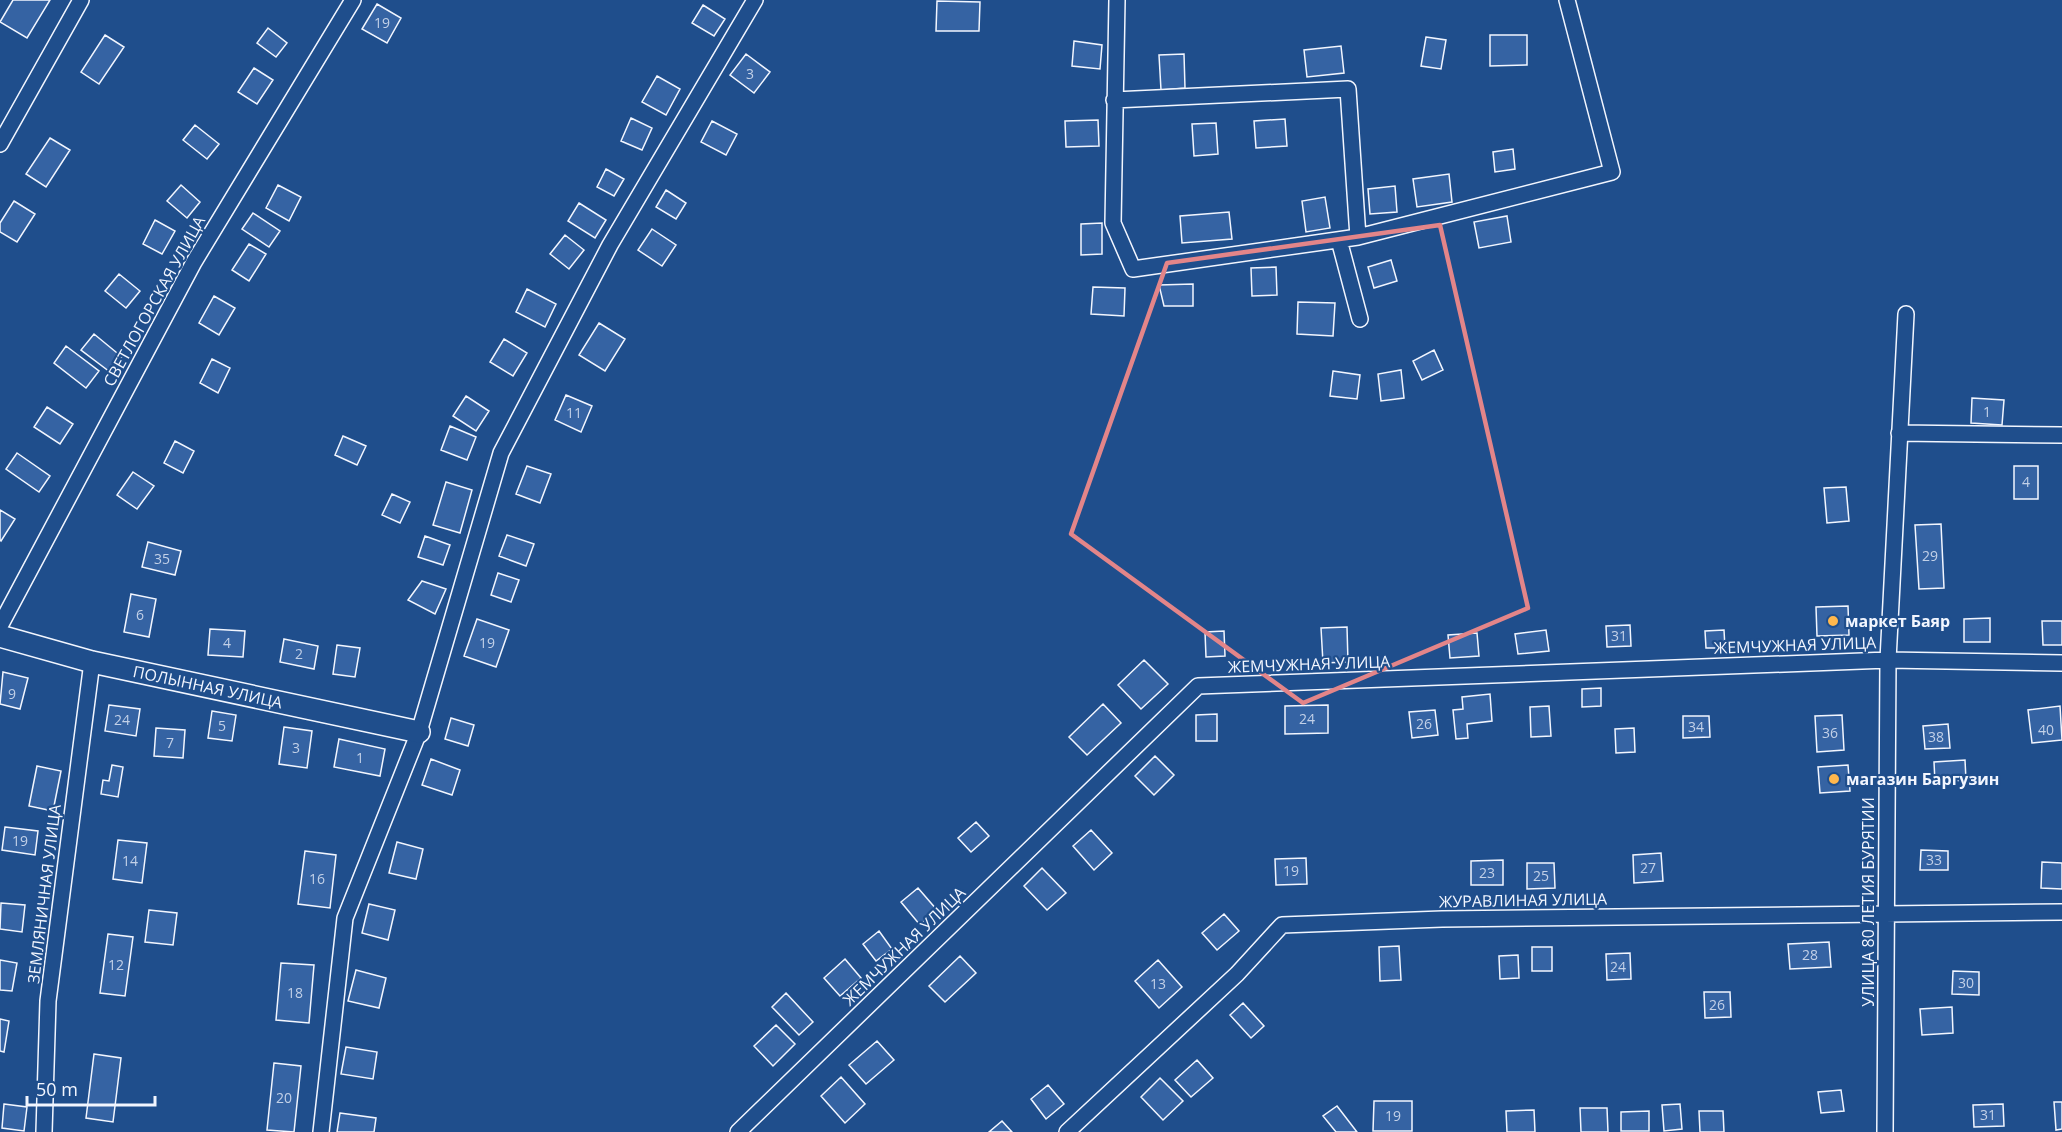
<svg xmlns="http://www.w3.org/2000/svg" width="2062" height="1132" viewBox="0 0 2062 1132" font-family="'Open Sans',sans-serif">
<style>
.building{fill:#3563a3;stroke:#f2f6ff;stroke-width:1.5}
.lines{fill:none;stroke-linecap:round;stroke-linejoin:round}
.street-casing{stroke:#f2f6ff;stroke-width:18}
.secondary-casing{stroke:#f2f6ff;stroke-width:24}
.street{stroke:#1f4e8c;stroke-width:15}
.secondary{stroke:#1f4e8c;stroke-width:21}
.marked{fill:none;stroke:#e38589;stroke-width:4.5;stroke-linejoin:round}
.poi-dot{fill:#ffb74d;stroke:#1f4e8c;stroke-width:2}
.labels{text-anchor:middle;stroke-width:4.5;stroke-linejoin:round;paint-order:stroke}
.number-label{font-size:14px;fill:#c3d1e8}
.street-label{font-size:16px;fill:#f2f6ff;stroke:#1f4e8c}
.poi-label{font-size:16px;font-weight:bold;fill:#f2f6ff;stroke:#1f4e8c;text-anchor:start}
</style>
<rect width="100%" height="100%" fill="#1f4e8c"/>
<path class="building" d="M 13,0 L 50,0 L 27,38 L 0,22 Z
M 937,1 L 980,2 L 979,31 L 936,31 Z
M 377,4 L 401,18 L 387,43 L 362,29 Z
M 703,5 L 725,19 L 714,36 L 692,23 Z
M 268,28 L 287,43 L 276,57 L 257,43 Z
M 105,35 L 124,47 L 99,84 L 81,72 Z
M 1490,35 L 1527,35 L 1527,65 L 1490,66 Z
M 1426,37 L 1446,40 L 1441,69 L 1421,66 Z
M 1074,41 L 1102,45 L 1100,69 L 1072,66 Z
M 1341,46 L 1344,73 L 1307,77 L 1304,50 Z
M 746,54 L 770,72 L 754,93 L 730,75 Z
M 1184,54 L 1185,88 L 1161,90 L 1159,55 Z
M 254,68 L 273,80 L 257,104 L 238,92 Z
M 657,76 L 680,89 L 666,115 L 642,102 Z
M 631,118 L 652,128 L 642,150 L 621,141 Z
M 1285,119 L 1287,146 L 1256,148 L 1254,121 Z
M 1098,120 L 1099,146 L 1066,147 L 1065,121 Z
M 712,121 L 737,134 L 726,155 L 701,142 Z
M 1216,123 L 1218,154 L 1194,156 L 1192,124 Z
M 195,125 L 219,144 L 207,159 L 183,140 Z
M 50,138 L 70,150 L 46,187 L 26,174 Z
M 1513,149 L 1515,169 L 1495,172 L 1493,152 Z
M 606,169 L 624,179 L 614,196 L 597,187 Z
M 1449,174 L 1452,202 L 1417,207 L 1413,179 Z
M 181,185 L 200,202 L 187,218 L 167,201 Z
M 278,185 L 301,197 L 289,221 L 266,208 Z
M 1395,186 L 1397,212 L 1370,214 L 1368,189 Z
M 666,190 L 686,203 L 676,219 L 656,207 Z
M 1325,197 L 1330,228 L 1306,232 L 1302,201 Z
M 14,201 L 35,214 L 17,242 L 0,232 L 0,223 Z
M 579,203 L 606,220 L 595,238 L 568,221 Z
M 1229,212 L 1232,239 L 1182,243 L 1180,216 Z
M 253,213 L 280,231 L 269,247 L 242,229 Z
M 1507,216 L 1511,242 L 1479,248 L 1474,222 Z
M 155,220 L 175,231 L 162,254 L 143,244 Z
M 1102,223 L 1102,254 L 1081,255 L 1081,224 Z
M 652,229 L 676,245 L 662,266 L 638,250 Z
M 565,235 L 584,250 L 569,269 L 550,254 Z
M 249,244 L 266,254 L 249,281 L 232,270 Z
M 1391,260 L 1397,281 L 1374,288 L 1368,267 Z
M 1276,267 L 1277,295 L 1252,296 L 1251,268 Z
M 119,274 L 140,291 L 126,308 L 105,291 Z
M 1193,284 L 1193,306 L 1164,306 L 1159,285 Z
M 1093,287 L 1125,288 L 1124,316 L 1091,314 Z
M 527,289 L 556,304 L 545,327 L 516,312 Z
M 214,296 L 235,308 L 219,335 L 199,323 Z
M 1298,302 L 1335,303 L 1333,336 L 1297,334 Z
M 599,323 L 625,339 L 605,371 L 579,355 Z
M 94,334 L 122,357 L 110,372 L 81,350 Z
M 504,339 L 527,353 L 513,376 L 490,362 Z
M 66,346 L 99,371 L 86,388 L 54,363 Z
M 1434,350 L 1443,370 L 1422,380 L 1413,361 Z
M 212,359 L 230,368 L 218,393 L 200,383 Z
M 1401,370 L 1404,398 L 1381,401 L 1378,374 Z
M 1333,371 L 1360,375 L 1357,399 L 1330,396 Z
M 566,395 L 592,406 L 581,432 L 555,420 Z
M 466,396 L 489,411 L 476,431 L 453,416 Z
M 1972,398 L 2004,400 L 2002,425 L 1971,423 Z
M 47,407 L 73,424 L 60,444 L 34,427 Z
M 450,426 L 476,437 L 467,460 L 441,450 Z
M 343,436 L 366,446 L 357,465 L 335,455 Z
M 175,441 L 194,451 L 183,473 L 164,463 Z
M 17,453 L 50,476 L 39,492 L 6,469 Z
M 527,466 L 551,474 L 540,503 L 516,494 Z
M 2014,466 L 2038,466 L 2038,499 L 2014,499 Z
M 133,472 L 154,486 L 137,509 L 117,495 Z
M 446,482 L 472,490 L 460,533 L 433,525 Z
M 1846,487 L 1849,521 L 1827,523 L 1824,488 Z
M 392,494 L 410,502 L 400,523 L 382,515 Z
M 0,510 L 15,519 L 1,541 L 0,540 Z
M 1941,524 L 1944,588 L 1919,589 L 1915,525 Z
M 507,535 L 534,544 L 526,566 L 499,556 Z
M 425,536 L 450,545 L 443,565 L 418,557 Z
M 148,542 L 181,551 L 175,575 L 142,567 Z
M 498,573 L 519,580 L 511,602 L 491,595 Z
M 422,581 L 446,589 L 435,614 L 408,600 Z
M 131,594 L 156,599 L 149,637 L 124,632 Z
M 1848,606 L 1849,635 L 1817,636 L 1816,607 Z
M 1990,618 L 1990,642 L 1964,642 L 1964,619 Z
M 477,619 L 509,630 L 496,667 L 464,656 Z
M 2042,621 L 2062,621 L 2062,645 L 2043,645 Z
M 1630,625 L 1631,646 L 1607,647 L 1606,626 Z
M 1347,627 L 1348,662 L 1323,663 L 1321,628 Z
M 210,629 L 245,631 L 243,657 L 208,655 Z
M 1546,630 L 1549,651 L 1518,654 L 1515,634 Z
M 1724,630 L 1725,648 L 1706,648 L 1705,631 Z
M 1224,631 L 1225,656 L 1206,657 L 1205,632 Z
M 1477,633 L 1479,656 L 1450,658 L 1448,635 Z
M 284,639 L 318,646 L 314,669 L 280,662 Z
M 337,645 L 360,648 L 355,677 L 333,674 Z
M 1144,660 L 1168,684 L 1141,709 L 1118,685 Z
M 3,672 L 28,678 L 20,709 L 0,704 Z
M 1601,688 L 1601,706 L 1582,707 L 1582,689 Z
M 1490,694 L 1492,721 L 1467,724 L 1468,738 L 1456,739 L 1453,710 L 1463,709 L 1462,697 Z
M 1103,704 L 1121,723 L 1087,755 L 1069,737 Z
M 109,705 L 140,709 L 136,736 L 105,731 Z
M 1328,705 L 1328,733 L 1285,734 L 1285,706 Z
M 1549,706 L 1551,736 L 1531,737 L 1530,707 Z
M 2060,706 L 2062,740 L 2032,743 L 2028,710 Z
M 1435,710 L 1438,735 L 1412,738 L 1409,712 Z
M 212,711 L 236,715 L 232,741 L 208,738 Z
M 1217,714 L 1217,741 L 1196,741 L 1196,715 Z
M 1842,715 L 1844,750 L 1817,752 L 1815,716 Z
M 1683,716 L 1709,716 L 1710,737 L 1683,738 Z
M 451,718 L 474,725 L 468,746 L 445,739 Z
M 1948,724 L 1950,748 L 1925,749 L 1923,726 Z
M 284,727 L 312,731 L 307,768 L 279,764 Z
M 156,728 L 185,730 L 183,758 L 154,756 Z
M 1634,728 L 1635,752 L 1616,753 L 1615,729 Z
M 339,739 L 385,749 L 380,776 L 334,767 Z
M 1155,756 L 1174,775 L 1154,795 L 1135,776 Z
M 431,759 L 460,770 L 452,795 L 422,785 Z
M 1965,760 L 1966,780 L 1935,782 L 1934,762 Z
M 112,765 L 123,767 L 118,797 L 101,794 L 103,780 L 109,781 Z
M 1848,765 L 1850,791 L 1820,793 L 1818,767 Z
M 37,766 L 61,771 L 53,811 L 29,806 Z
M 976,822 L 989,836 L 971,852 L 958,838 Z
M 5,827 L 38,831 L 35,855 L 2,850 Z
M 1091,830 L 1112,853 L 1094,870 L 1073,846 Z
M 118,840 L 147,843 L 142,883 L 113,879 Z
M 397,842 L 423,849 L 416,879 L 389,873 Z
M 1921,850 L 1948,851 L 1948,870 L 1920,870 Z
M 305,851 L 336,855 L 330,908 L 298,904 Z
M 1661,853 L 1663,881 L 1634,883 L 1633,855 Z
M 1306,858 L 1307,884 L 1276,885 L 1275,859 Z
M 1503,860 L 1503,885 L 1471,885 L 1471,861 Z
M 2042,862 L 2062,863 L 2062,889 L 2041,888 Z
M 1527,863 L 1554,863 L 1555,888 L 1527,889 Z
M 1042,868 L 1066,893 L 1047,910 L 1024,886 Z
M 918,888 L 937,910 L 920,925 L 901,902 Z
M 1,903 L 25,905 L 22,932 L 0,929 Z
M 369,904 L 395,910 L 388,940 L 362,933 Z
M 149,910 L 177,913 L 173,945 L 145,942 Z
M 1224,914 L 1239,931 L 1217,950 L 1202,933 Z
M 879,931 L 892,949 L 876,961 L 863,944 Z
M 108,934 L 133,937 L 125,996 L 100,993 Z
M 1829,942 L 1831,967 L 1790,969 L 1788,944 Z
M 1399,946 L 1401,980 L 1380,981 L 1379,947 Z
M 1532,947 L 1552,947 L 1552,971 L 1532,971 Z
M 1630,953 L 1631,979 L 1607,980 L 1606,954 Z
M 1518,955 L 1519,978 L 1500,979 L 1499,956 Z
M 960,956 L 976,973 L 945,1002 L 929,986 Z
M 845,959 L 861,978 L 840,996 L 824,978 Z
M 0,960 L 17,963 L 12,991 L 0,990 Z
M 1158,960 L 1182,987 L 1159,1008 L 1135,981 Z
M 281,963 L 314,965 L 309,1023 L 276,1020 Z
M 356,970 L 386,978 L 379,1008 L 348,1001 Z
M 1953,971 L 1979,972 L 1979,995 L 1952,994 Z
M 1704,992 L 1730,992 L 1731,1017 L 1705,1018 Z
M 786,993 L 813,1022 L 799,1035 L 772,1007 Z
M 1243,1003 L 1264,1026 L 1251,1038 L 1230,1015 Z
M 1952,1007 L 1953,1033 L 1922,1035 L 1920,1009 Z
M 0,1019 L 9,1021 L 4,1052 L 0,1051 Z
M 776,1025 L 795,1044 L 773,1066 L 754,1046 Z
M 877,1041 L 894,1060 L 866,1084 L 849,1065 Z
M 346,1047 L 377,1052 L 373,1079 L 341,1074 Z
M 94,1054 L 121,1058 L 113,1122 L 86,1118 Z
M 1197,1060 L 1213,1078 L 1191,1097 L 1175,1080 Z
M 274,1063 L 301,1066 L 294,1132 L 267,1130 Z
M 841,1077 L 865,1104 L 845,1123 L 821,1096 Z
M 1160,1078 L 1183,1101 L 1163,1120 L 1141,1097 Z
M 1048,1085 L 1064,1104 L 1046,1119 L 1031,1099 Z
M 1841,1090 L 1844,1111 L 1821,1113 L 1818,1092 Z
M 1374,1101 L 1412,1101 L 1412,1131 L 1373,1131 Z
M 2054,1102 L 2062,1102 L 2062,1129 L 2056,1130 Z
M 4,1104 L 27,1107 L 24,1131 L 2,1128 Z
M 1680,1104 L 1682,1129 L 1664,1131 L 1662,1105 Z
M 2003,1104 L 2004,1126 L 1974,1127 L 1973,1105 Z
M 1337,1106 L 1357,1132 L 1336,1132 L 1323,1116 Z
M 1580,1108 L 1607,1108 L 1608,1132 L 1581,1132 Z
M 1534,1110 L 1535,1132 L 1507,1132 L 1506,1111 Z
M 1649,1111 L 1649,1131 L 1621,1131 L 1621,1112 Z
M 1699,1111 L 1723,1111 L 1724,1132 L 1700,1132 Z
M 340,1113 L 376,1118 L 374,1132 L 337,1132 Z
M 1002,1121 L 1012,1132 L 989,1132 Z"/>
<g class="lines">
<g class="street-casing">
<path id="street" d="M 1117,0 L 1113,223 L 1133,269 L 1358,237 L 1612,172 L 1567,0
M 1114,100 L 1348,89 L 1358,237
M 0,144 L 81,0
M 1339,240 L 1360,319
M 1899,433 L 2062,435
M 0,626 L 194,262 L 353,0
M 44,1132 L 48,1001 L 92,662
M 321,1132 L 345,918 L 419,732 L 501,453 L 610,245 L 755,0
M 738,1132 L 1198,686 L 1888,660 L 2062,663
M 1067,1132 L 1237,974 L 1282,925 L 1442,919 L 2062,912
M 1885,1132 L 1888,660 L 1906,314"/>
</g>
<g class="secondary-casing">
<g id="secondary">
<path id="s1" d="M 0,636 L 92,662 L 419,732"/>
</g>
</g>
<use href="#street" class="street"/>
<use href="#secondary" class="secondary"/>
</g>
<path class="marked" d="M 1440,225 L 1528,608 L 1303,703 L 1071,534 L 1167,263 Z"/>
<g class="poi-dot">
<circle cx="1833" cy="621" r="6"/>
<circle cx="1834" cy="779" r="6"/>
</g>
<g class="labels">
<g class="number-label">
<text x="382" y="28">19</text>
<text x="750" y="79">3</text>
<text x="1987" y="417">1</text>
<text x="574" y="418">11</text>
<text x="2026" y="487">4</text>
<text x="1930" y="561">29</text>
<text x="162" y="564">35</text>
<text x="140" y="620">6</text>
<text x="1619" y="641">31</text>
<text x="227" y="648">4</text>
<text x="487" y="648">19</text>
<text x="299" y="659">2</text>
<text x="12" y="699">9</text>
<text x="1307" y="724">24</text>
<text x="122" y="725">24</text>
<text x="1424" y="729">26</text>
<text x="222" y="731">5</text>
<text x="1696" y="732">34</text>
<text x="2046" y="735">40</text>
<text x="1830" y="738">36</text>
<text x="1936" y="742">38</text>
<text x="170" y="748">7</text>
<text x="296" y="753">3</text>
<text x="360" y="763">1</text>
<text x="20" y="846">19</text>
<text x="1934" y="865">33</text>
<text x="130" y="866">14</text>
<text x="1648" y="873">27</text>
<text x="1291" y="876">19</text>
<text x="1487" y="878">23</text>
<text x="1541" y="881">25</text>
<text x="317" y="884">16</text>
<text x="1810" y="960">28</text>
<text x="116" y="970">12</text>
<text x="1618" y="972">24</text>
<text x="1966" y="988">30</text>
<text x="1158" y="989">13</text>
<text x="295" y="998">18</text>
<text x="1717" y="1010">26</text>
<text x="284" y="1103">20</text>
<text x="1988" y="1120">31</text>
<text x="1393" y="1121">19</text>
</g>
<g class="street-label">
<text transform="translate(154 301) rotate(-61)" y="6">СВЕТЛОГОРСКАЯ УЛИЦА</text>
<text transform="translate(1795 645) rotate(-2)" y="6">ЖЕМЧУЖНАЯ УЛИЦА</text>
<text transform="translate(1309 664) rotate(-2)" y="6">ЖЕМЧУЖНАЯ УЛИЦА</text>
<text dy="6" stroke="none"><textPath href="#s1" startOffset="214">ПОЛЫННАЯ УЛИЦА</textPath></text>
<text transform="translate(44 894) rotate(-83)" y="6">ЗЕМЛЯНИЧНАЯ УЛИЦА</text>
<text transform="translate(1523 900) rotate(-1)" y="6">ЖУРАВЛИНАЯ УЛИЦА</text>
<text transform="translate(1868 902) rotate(-90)" y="6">УЛИЦА 80 ЛЕТИЯ БУРЯТИИ</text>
<text transform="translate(904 946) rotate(-44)" y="6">ЖЕМЧУЖНАЯ УЛИЦА</text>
</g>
<g class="poi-label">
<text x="1845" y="627">маркет Баяр</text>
<text x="1846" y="785">магазин Баргузин</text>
</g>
</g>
<path d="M27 1096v9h128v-9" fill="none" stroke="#f2f6ff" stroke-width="3"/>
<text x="36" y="1096" font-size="18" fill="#f2f6ff" stroke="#1f4e8c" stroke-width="4.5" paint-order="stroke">50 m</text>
</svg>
